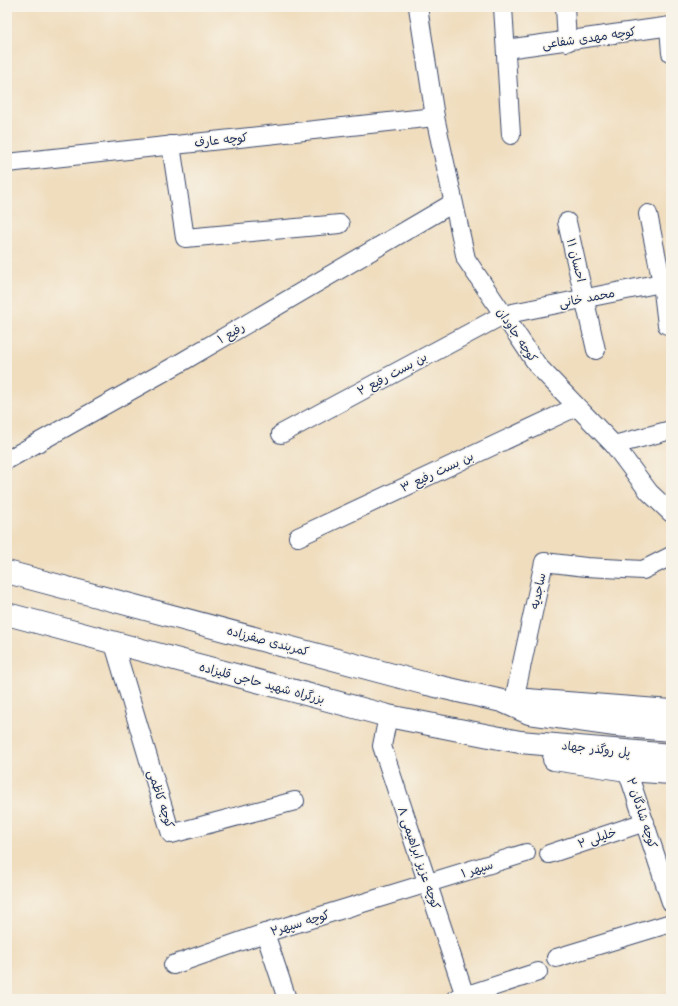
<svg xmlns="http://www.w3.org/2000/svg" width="678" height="1006" viewBox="0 0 678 1006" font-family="'Shantell Sans','Playpen Sans Arabic',sans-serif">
<rect width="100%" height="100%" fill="#f7f3e8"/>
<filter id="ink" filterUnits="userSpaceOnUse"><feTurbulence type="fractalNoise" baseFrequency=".025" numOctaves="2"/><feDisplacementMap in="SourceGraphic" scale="8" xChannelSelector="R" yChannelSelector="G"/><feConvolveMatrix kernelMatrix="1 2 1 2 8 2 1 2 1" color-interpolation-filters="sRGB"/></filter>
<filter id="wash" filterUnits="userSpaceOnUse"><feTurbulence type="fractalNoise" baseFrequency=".012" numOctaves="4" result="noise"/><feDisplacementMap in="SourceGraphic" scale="16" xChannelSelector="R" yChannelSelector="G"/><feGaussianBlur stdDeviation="0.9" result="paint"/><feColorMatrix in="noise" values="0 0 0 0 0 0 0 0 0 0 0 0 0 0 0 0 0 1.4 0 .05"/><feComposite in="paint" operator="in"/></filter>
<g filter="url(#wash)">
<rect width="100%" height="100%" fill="#f0ddbe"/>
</g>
<g filter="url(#ink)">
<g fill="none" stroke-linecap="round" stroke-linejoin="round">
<g stroke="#3b496c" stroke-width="20">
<g id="street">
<polyline points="418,7 435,117 466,259 538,366 614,445 649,492 671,513"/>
<polyline points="503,7 511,135"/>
<polyline points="565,7 567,42"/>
<polyline points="669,27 671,53"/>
<polyline points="506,49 671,26"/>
<polyline points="171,145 185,238 340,224"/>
<polyline points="7,163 435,117"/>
<polyline points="648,214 662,283 667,325"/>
<polyline points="567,222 596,350"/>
<polyline points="281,434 503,315 671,281"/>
<polyline points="614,445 671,430"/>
<polyline points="7,460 180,363 453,203"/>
<polyline points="298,537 576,407"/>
<polyline points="114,644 171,834 295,801"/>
<polyline points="514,700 544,562 586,567 643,570 671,556"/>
<polyline points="388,716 382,746 466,999"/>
<polyline points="627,770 671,902"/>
<polyline points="549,854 645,822"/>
<polyline points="265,933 287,999"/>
<polyline points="556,958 671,923"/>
<polyline points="173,965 265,933 526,853"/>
<polyline points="455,999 538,972"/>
</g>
</g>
<g stroke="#3b496c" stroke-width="24">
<g id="highway">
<polyline points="7,572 423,683 502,701 529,713 615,725 671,730"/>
<polyline points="7,614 388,716 520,742 671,755"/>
<polyline points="527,700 671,711"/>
<polyline points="554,759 627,770 671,773"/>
</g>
</g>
<use href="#street" stroke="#fff" stroke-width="18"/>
<use href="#highway" stroke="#fff" stroke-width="22"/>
</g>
</g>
<g text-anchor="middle" stroke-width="3" stroke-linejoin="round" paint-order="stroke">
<g font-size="12" fill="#1b2f5e" stroke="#f7f3e8">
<text transform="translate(589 38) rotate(-8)" y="4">کوچه مهدی شفاعی</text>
<text transform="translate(221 140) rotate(-6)" y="4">کوچه عارف</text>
<text transform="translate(576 260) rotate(76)" y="4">احسان ۱۱</text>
<text transform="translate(587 298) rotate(-11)" y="4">محمد خانی</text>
<text transform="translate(231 333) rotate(-30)" y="4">رفیع ۱</text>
<text transform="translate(517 335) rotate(56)" y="4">کوچه جاودان</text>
<text transform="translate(392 374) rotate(-28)" y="4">بن بست رفیع ۲</text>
<text transform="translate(437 472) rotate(-25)" y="4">بن بست رفیع ۳</text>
<text transform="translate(538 591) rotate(-78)" y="4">ساجدیه</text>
<text transform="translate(268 641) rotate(15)" y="4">کمربندی صفرزاده</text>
<text transform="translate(262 683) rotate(15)" y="4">بزرگراه شهید حاجی قلیزاده</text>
<text transform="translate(596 749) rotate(6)" y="4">پل روگذر جهاد</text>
<text transform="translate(161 799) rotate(72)" y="4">کوچه کاظمی</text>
<text transform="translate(642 813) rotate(72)" y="4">کوچه شادگان ۲</text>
<text transform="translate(597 838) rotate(-19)" y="4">خلیلی ۲</text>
<text transform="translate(419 858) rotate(71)" y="4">۸ کوچه عزیز ابراهیمی</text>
<text transform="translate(477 869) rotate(-18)" y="4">سپهر ۱</text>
<text transform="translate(300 923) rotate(-17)" y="4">کوچه سپهر۲</text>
</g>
</g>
<rect width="678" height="1006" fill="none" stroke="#f7f3e8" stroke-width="24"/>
</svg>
